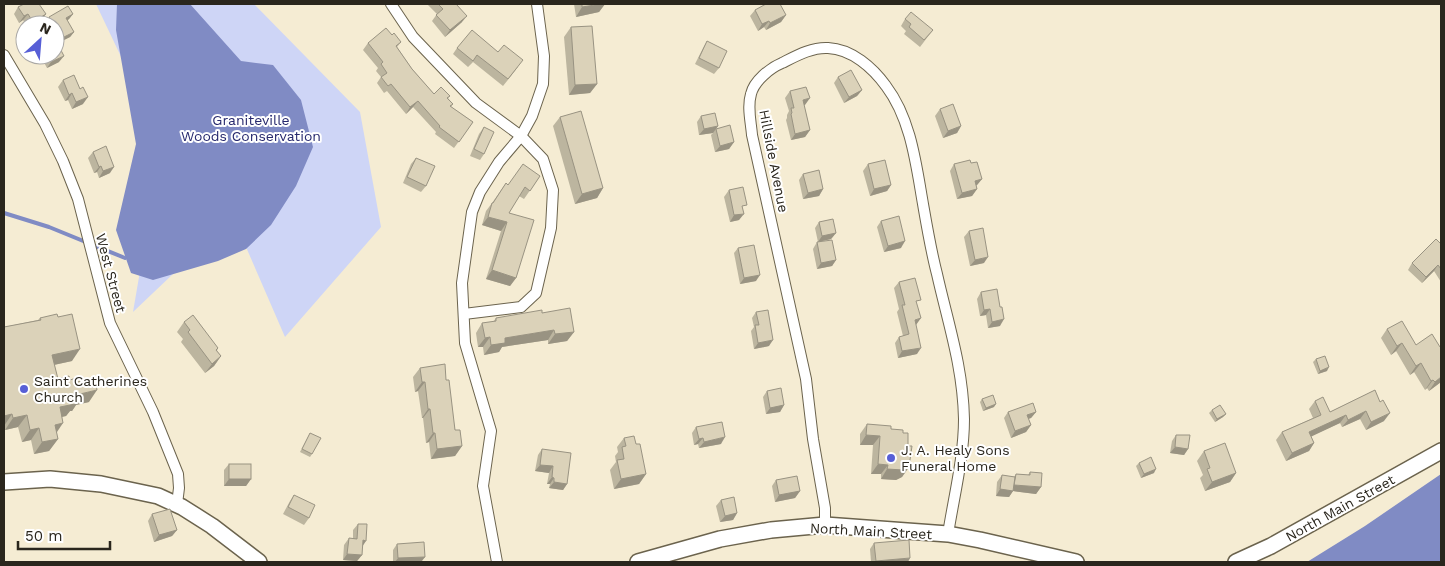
<svg xmlns="http://www.w3.org/2000/svg" width="1445" height="566" viewBox="0 0 1445 566" font-family="'Work Sans',sans-serif">
<rect width="100%" height="100%" fill="#f5ecd3"/>
<polygon fill="#ced5f6" points="96,4 254,4 360,112 381,227 285,337 233,217 133,312 162,143"/>
<g fill="#808bc4">
<polygon points="117,4 190,4 241,61 273,65 301,100 313,147 296,186 271,225 246,249 218,261 153,280 131,273 116,230 136,144 116,30"/>
<polygon points="1441,474 1441,562 1307,562 1365,526"/>
</g>
<g fill="none" stroke-linecap="round" stroke-linejoin="round">
<polyline stroke="#808bc4" stroke-width="4" points="4,213 49,227 125,258"/>
<g stroke="#6b634d" stroke-width="12">
<g id="minor">
<polyline points="391,4 413,37 476,103 521,136 543,159 553,190 551,228 536,293 521,307 464,314"/>
<polyline points="4,55 45,124 63,161 78,199 110,323 153,412 178,474 179,488 177,504"/>
<path d="M825,525V508L813,439L806,379L752,135C751,122 747,107 751,94C754,81 770,68 782,63C796,56 812,47 828,48C852,49 873,68 886,86C911,119 916,164 923,204C927,227 931,251 937,274C948,323 963,367 964,419C964,457 954,496 948,534"/>
<polyline points="497,562 483,486 491,431 465,343 462,283 472,212 480,192 499,162 521,136 532,116 543,84 544,56 537,4"/>
</g>
</g>
<g stroke="#6b634d" stroke-width="18">
<g id="secondary">
<polyline points="4,482 50,479 101,484 158,496 182,507 212,526 259,562"/>
<polyline points="638,562 720,539 771,530 825,525 948,534 980,540 1076,562"/>
<polyline points="1236,562 1271,546 1441,451"/>
</g>
</g>
<use href="#minor" stroke="#fff" stroke-width="10"/>
<use href="#secondary" stroke="#fff" stroke-width="15"/>
</g>
<g fill="#bcb59f">
<polygon points="427,4 456,4 462,22 445,37 432,21 437,14"/>
<polygon points="574,4 605,4 599,12 576,17"/>
<polygon points="18,7 46,14 41,20 34,25 26,25 23,20 19,23 14,14"/>
<polygon points="755,10 786,15 781,22 766,30 764,27 758,31 750,16"/>
<polygon points="73,14 69,19 67,21 74,32 70,37 58,43 59,62 47,68 40,55 55,55 55,25 47,25 45,23 49,17"/>
<polygon points="905,19 933,30 920,47 904,34 906,31 901,26"/>
<polygon points="571,27 597,84 590,93 569,95 564,37"/>
<polygon points="392,35 401,42 397,47 412,69 434,94 450,96 448,98 453,104 451,107 473,122 454,148 435,134 436,132 413,107 406,114 387,91 384,93 377,83 381,77 376,71 378,68 363,50 368,43"/>
<polygon points="707,41 719,68 714,74 695,64 703,48"/>
<polygon points="457,48 498,52 518,67 503,86 473,62 468,67 453,54"/>
<polygon points="838,77 862,90 857,96 844,103 834,83"/>
<polygon points="63,80 83,104 72,109 68,100 65,101 58,87"/>
<polygon points="790,91 805,105 804,105 810,130 805,137 791,140 786,120 787,118 787,115 789,111 785,98"/>
<polygon points="940,109 961,126 957,133 943,138 935,116"/>
<polygon points="701,116 718,126 716,129 734,142 729,149 715,152 711,135 713,133 699,135 697,122"/>
<polygon points="560,117 603,188 597,198 575,204 553,126"/>
<polygon points="484,127 484,154 480,160 470,156 479,134"/>
<polygon points="93,152 110,173 99,178 97,172 94,173 88,158"/>
<polygon points="416,158 426,186 421,192 403,183 411,164"/>
<polygon points="868,164 891,185 887,191 870,196 863,171"/>
<polygon points="954,164 982,179 977,185 976,186 977,189 972,196 957,199 950,171"/>
<polygon points="803,174 823,189 819,196 803,199 799,180"/>
<polygon points="540,176 524,199 519,196 509,213 516,278 510,286 486,279 501,231 482,225 486,211 492,203 506,183 508,185"/>
<polygon points="729,190 743,210 739,220 730,222 724,197"/>
<polygon points="881,221 901,248 884,252 877,227"/>
<polygon points="819,222 836,233 831,239 818,242 815,228"/>
<polygon points="969,231 984,263 970,266 964,237"/>
<polygon points="817,242 836,260 832,266 817,269 813,249"/>
<polygon points="1441,244 1441,282 1434,271 1422,283 1408,270 1412,263"/>
<polygon points="738,248 756,281 740,284 734,253"/>
<polygon points="899,282 917,305 916,325 917,354 898,358 895,343 899,337 903,336 897,312 899,309 894,288"/>
<polygon points="981,292 1000,326 988,328 986,315 980,316 977,299"/>
<polygon points="756,312 769,346 754,349 751,331 754,327 752,318"/>
<polygon points="542,313 574,332 567,341 548,344 548,340 502,347 499,352 484,355 483,347 478,347 476,333 482,323 493,322 496,318"/>
<polygon points="40,318 72,361 54,365 58,379 70,380 77,382 89,402 76,405 72,411 70,411 66,416 62,417 56,433 58,439 49,451 34,454 31,440 22,442 18,427 5,430 4,426 4,327 38,320"/>
<polygon points="184,322 218,348 217,351 221,356 214,366 205,373 181,342 183,339 177,332"/>
<polygon points="1387,329 1416,345 1441,382 1429,391 1427,388 1425,390 1414,372 1410,375 1396,351 1391,355 1381,338"/>
<polygon points="1316,359 1327,371 1318,374 1313,362"/>
<polygon points="420,368 446,380 455,430 462,446 455,456 431,459 429,442 426,443 423,418 422,418 418,391 415,392 413,377"/>
<polygon points="1375,390 1384,421 1366,430 1360,419 1342,427 1340,423 1311,436 1314,443 1309,451 1286,461 1276,440 1282,432 1313,418 1309,409 1315,401 1330,412"/>
<polygon points="767,391 784,405 780,412 766,414 763,397"/>
<polygon points="982,399 994,407 983,411 980,402"/>
<polygon points="1212,410 1226,414 1223,417 1215,422 1209,413"/>
<polygon points="1008,412 1036,412 1031,418 1028,419 1031,425 1026,432 1011,438 1004,418"/>
<polygon points="867,424 891,429 903,433 908,446 909,467 902,477 896,480 881,479 881,474 871,474 873,445 860,445 860,434"/>
<polygon points="696,427 721,444 699,448 698,444 694,445 692,433"/>
<polygon points="310,433 312,454 310,457 300,452"/>
<polygon points="1176,435 1188,449 1184,455 1170,453 1172,441"/>
<polygon points="624,438 636,444 646,474 639,484 614,489 610,470 616,462 615,456 618,452 617,447"/>
<polygon points="542,449 567,484 563,490 549,488 550,484 547,484 549,473 535,471 538,455"/>
<polygon points="1204,451 1236,473 1230,482 1205,491 1200,478 1203,475 1197,461"/>
<polygon points="1139,463 1154,473 1141,478 1136,466"/>
<polygon points="229,464 251,479 246,486 224,486 224,470"/>
<polygon points="1030,472 1041,487 1036,494 1013,491 1009,497 996,496 997,482 1002,475 1014,477 1016,474 1028,475"/>
<polygon points="776,480 800,491 795,498 775,502 772,486"/>
<polygon points="294,495 309,518 304,525 283,514 290,501"/>
<polygon points="721,500 737,513 733,520 720,522 716,506"/>
<polygon points="152,514 177,530 172,536 154,542 148,521"/>
<polygon points="358,524 362,546 362,555 357,561 343,560 344,545 349,538 353,539 353,530"/>
<polygon points="874,543 908,562 871,562 870,549"/>
<polygon points="397,544 425,557 421,562 393,562 393,550"/>
</g>
<g fill="#999382">
<polygon points="601,4 605,4 599,12 576,17 582,7"/>
<polygon points="28,14 23,20 19,23 24,16"/>
<polygon points="46,14 41,20 34,25 31,25 33,22"/>
<polygon points="73,14 69,19 62,24 66,18"/>
<polygon points="786,15 781,22 766,30 770,23"/>
<polygon points="467,16 462,22 445,37 450,30"/>
<polygon points="769,21 764,27 758,31 762,24"/>
<polygon points="74,32 70,37 58,43 62,38"/>
<polygon points="64,56 59,62 47,68 51,62"/>
<polygon points="597,84 590,93 569,95 575,85"/>
<polygon points="862,90 857,96 844,103 849,97"/>
<polygon points="72,93 68,100 65,101 69,95"/>
<polygon points="88,97 83,104 72,109 76,102"/>
<polygon points="810,98 805,105 798,106 803,100"/>
<polygon points="418,101 413,107 406,114 410,107"/>
<polygon points="718,126 713,133 699,135 704,129"/>
<polygon points="961,126 957,133 943,138 948,131"/>
<polygon points="810,130 805,137 791,140 795,134"/>
<polygon points="734,142 729,149 715,152 720,146"/>
<polygon points="101,166 97,172 94,173 99,167"/>
<polygon points="114,167 110,173 99,178 103,171"/>
<polygon points="982,179 977,185 970,187 975,181"/>
<polygon points="891,185 887,191 870,196 874,189"/>
<polygon points="603,188 597,198 575,204 582,194"/>
<polygon points="823,189 819,196 803,199 808,193"/>
<polygon points="977,189 972,196 957,199 962,193"/>
<polygon points="744,214 739,220 730,222 734,215"/>
<polygon points="488,217 507,222 501,231 482,225"/>
<polygon points="836,233 831,239 818,242 822,236"/>
<polygon points="905,241 901,248 884,252 888,246"/>
<polygon points="988,257 984,263 970,266 975,260"/>
<polygon points="836,260 832,266 817,269 821,263"/>
<polygon points="1438,265 1434,271 1422,283 1426,277"/>
<polygon points="492,270 516,278 510,286 486,279"/>
<polygon points="760,275 756,281 740,284 744,278"/>
<polygon points="990,309 986,315 980,316 984,310"/>
<polygon points="921,318 916,325 915,320"/>
<polygon points="1004,319 1000,326 988,328 992,322"/>
<polygon points="554,330 548,340 502,347 499,352 484,355 491,345 505,338"/>
<polygon points="574,332 567,341 548,344 555,334"/>
<polygon points="490,337 483,347 478,347 485,338"/>
<polygon points="773,340 769,346 754,349 758,343"/>
<polygon points="1402,343 1396,351 1391,355 1397,346"/>
<polygon points="921,348 917,354 898,358 902,351"/>
<polygon points="80,349 72,361 44,367 52,355"/>
<polygon points="221,356 214,366 205,373 212,364"/>
<polygon points="1421,363 1414,372 1410,375 1416,366"/>
<polygon points="1329,367 1327,371 1318,374 1320,371"/>
<polygon points="1441,377 1441,382 1429,391 1435,382"/>
<polygon points="1433,380 1427,388 1425,390 1431,381"/>
<polygon points="422,382 425,382 418,391 415,392"/>
<polygon points="97,390 89,402 76,405 72,411 70,411 66,416 51,419 60,407 74,400 80,394"/>
<polygon points="996,404 994,407 983,411 986,408"/>
<polygon points="784,405 780,412 766,414 770,408"/>
<polygon points="428,409 430,409 423,418 422,418"/>
<polygon points="1366,411 1360,419 1342,427 1348,420"/>
<polygon points="1036,412 1031,418 1022,421 1027,415"/>
<polygon points="1390,413 1384,421 1366,430 1371,422"/>
<polygon points="12,414 4,426 4,416"/>
<polygon points="1226,414 1223,417 1215,422 1217,419"/>
<polygon points="27,415 18,427 5,430 13,418"/>
<polygon points="1346,415 1340,423 1304,440 1309,432"/>
<polygon points="63,423 55,435 55,425"/>
<polygon points="1031,425 1026,432 1011,438 1015,431"/>
<polygon points="39,428 31,440 22,442 30,430"/>
<polygon points="433,433 435,433 429,442 426,443"/>
<polygon points="866,435 880,436 873,445 860,445"/>
<polygon points="725,437 721,444 699,448 704,442"/>
<polygon points="703,438 698,444 694,445 699,439"/>
<polygon points="58,439 49,451 34,454 42,442"/>
<polygon points="1314,443 1309,451 1286,461 1292,453"/>
<polygon points="462,446 455,456 431,459 437,449"/>
<polygon points="1175,447 1188,449 1184,455 1170,453"/>
<polygon points="878,464 888,465 881,474 871,474"/>
<polygon points="540,465 553,466 549,473 535,471"/>
<polygon points="909,467 902,477 896,480 881,479 887,469"/>
<polygon points="1156,469 1154,473 1141,478 1144,474"/>
<polygon points="1236,473 1230,482 1205,491 1212,482"/>
<polygon points="646,474 639,484 614,489 621,479"/>
<polygon points="552,477 554,478 550,484 547,484"/>
<polygon points="229,479 251,479 246,486 224,486"/>
<polygon points="554,482 567,484 563,490 549,488"/>
<polygon points="1014,485 1041,487 1036,494 1013,491 1009,497 996,496 1000,489"/>
<polygon points="800,491 795,498 775,502 779,495"/>
<polygon points="737,513 733,520 720,522 725,516"/>
<polygon points="177,530 172,536 154,542 159,535"/>
<polygon points="363,540 366,541 362,547"/>
<polygon points="347,554 362,555 357,561 343,560"/>
<polygon points="425,557 421,562 395,562 398,558"/>
<polygon points="910,558 908,562 875,562 876,561"/>
</g>
<g fill="#dbd2b9" stroke="#999382">
<polygon points="24,4 39,4 46,14 33,22 28,14 24,16 18,7"/>
<polygon points="438,4 456,4 467,16 450,30 436,15 443,9"/>
<polygon points="582,4 601,4 582,7"/>
<polygon points="766,4 780,4 786,15 770,23 769,21 762,24 755,10"/>
<polygon points="68,6 73,14 66,18 74,32 62,38 55,27 55,25 54,25 49,17"/>
<polygon points="911,12 933,30 924,40 909,27 911,24 905,19"/>
<polygon points="592,26 597,84 575,85 571,27"/>
<polygon points="386,28 392,35 394,33 401,42 396,46 412,69 434,94 441,87 450,96 447,98 453,104 450,106 473,122 459,142 439,127 440,126 418,101 410,107 391,84 388,86 381,77 387,73 381,64 383,62 368,43"/>
<polygon points="472,30 498,52 504,45 523,60 508,79 477,55 473,61 457,48"/>
<polygon points="55,39 64,56 51,62 48,55 55,55"/>
<polygon points="707,41 727,51 719,68 699,58"/>
<polygon points="851,70 862,90 849,97 838,77"/>
<polygon points="74,75 80,89 83,87 88,97 76,102 72,93 69,95 63,80"/>
<polygon points="806,87 810,98 803,100 810,130 795,134 791,114 792,113 791,108 794,108 790,91"/>
<polygon points="953,104 961,126 948,131 940,109"/>
<polygon points="581,111 603,188 582,194 560,117"/>
<polygon points="715,113 718,126 704,129 701,116"/>
<polygon points="730,125 734,142 720,146 716,129"/>
<polygon points="484,127 494,132 484,154 474,149"/>
<polygon points="106,146 114,167 103,171 101,166 99,167 93,152"/>
<polygon points="416,158 435,166 426,186 407,177"/>
<polygon points="885,160 891,185 874,189 868,164"/>
<polygon points="970,160 971,163 977,162 982,179 975,181 977,189 962,193 954,164"/>
<polygon points="523,164 540,176 530,191 525,187 509,213 534,220 516,278 492,270 507,222 488,217 492,203 493,203 506,183 508,185"/>
<polygon points="819,170 823,189 808,193 803,174"/>
<polygon points="743,187 747,205 742,206 744,214 734,215 729,190"/>
<polygon points="899,216 905,241 888,246 881,221"/>
<polygon points="833,219 836,233 822,236 819,222"/>
<polygon points="983,228 988,257 975,260 969,231"/>
<polygon points="1436,239 1441,244 1441,269 1438,265 1426,277 1412,263"/>
<polygon points="832,240 836,260 821,263 817,242"/>
<polygon points="754,245 760,275 744,278 738,248"/>
<polygon points="915,278 921,300 916,301 921,318 915,320 921,348 902,351 899,337 909,334 902,305 905,305 899,282"/>
<polygon points="997,289 1000,307 1002,307 1004,319 992,322 990,309 984,310 981,292"/>
<polygon points="570,308 574,332 555,334 554,330 505,338 505,343 491,345 490,337 485,338 482,323 496,321 496,318 542,310 542,313"/>
<polygon points="768,310 773,340 758,343 755,325 759,325 756,312"/>
<polygon points="57,314 58,317 72,314 80,349 52,355 58,379 69,376 70,380 76,378 77,382 95,378 97,390 80,394 81,399 74,400 75,404 60,407 63,423 55,425 58,439 42,442 39,428 30,430 27,415 13,418 12,414 4,416 4,327 41,320 40,318"/>
<polygon points="193,315 218,348 216,350 221,356 212,364 188,332 190,330 184,322"/>
<polygon points="1402,321 1416,345 1432,334 1440,347 1441,346 1441,377 1435,382 1433,380 1431,381 1421,363 1416,366 1402,343 1397,346 1387,329"/>
<polygon points="1325,356 1329,367 1320,371 1316,359"/>
<polygon points="445,364 446,380 449,380 455,430 460,430 462,446 437,449 435,433 433,433 430,409 428,409 425,382 422,382 420,368"/>
<polygon points="781,388 784,405 770,408 767,391"/>
<polygon points="1375,390 1380,402 1383,400 1390,413 1371,422 1366,411 1348,420 1346,415 1309,432 1314,443 1292,453 1282,432 1321,415 1315,401 1323,397 1330,412"/>
<polygon points="993,395 996,404 986,408 982,399"/>
<polygon points="1033,403 1036,412 1027,415 1031,425 1015,431 1008,412"/>
<polygon points="1220,405 1226,414 1217,419 1212,410"/>
<polygon points="722,422 725,437 704,442 703,438 699,439 696,427"/>
<polygon points="867,424 891,426 891,429 903,430 903,433 908,433 908,446 912,446 909,467 903,470 887,469 888,465 878,464 880,436 866,435"/>
<polygon points="310,433 321,438 312,454 302,449"/>
<polygon points="1176,435 1190,435 1188,449 1175,447"/>
<polygon points="634,436 636,444 640,444 646,474 621,479 617,460 624,459 622,447 626,446 624,438"/>
<polygon points="1225,443 1236,473 1212,482 1207,469 1210,468 1204,451"/>
<polygon points="542,449 571,453 567,484 554,482 554,478 552,477 553,466 540,465"/>
<polygon points="1151,457 1156,469 1144,474 1139,463"/>
<rect x="229" y="464" width="22" height="15"/>
<polygon points="1030,472 1042,473 1041,487 1014,485 1016,474 1030,475"/>
<polygon points="1002,475 1015,477 1013,491 1000,489"/>
<polygon points="797,476 800,491 779,495 776,480"/>
<polygon points="294,495 315,505 309,518 288,507"/>
<polygon points="734,497 737,513 725,516 721,500"/>
<polygon points="170,509 177,530 159,535 152,514"/>
<polygon points="358,524 367,524 366,541 363,540 362,555 347,554 349,538 357,539"/>
<polygon points="909,540 910,558 876,561 874,543"/>
<polygon points="424,542 425,557 398,558 397,544"/>
</g>
<g fill="#575fd6" stroke="#fff" stroke-width="2">
<circle cx="24" cy="389" r="5"/>
<circle cx="891" cy="458" r="5"/>
</g>
<g text-anchor="middle" stroke-width="4" stroke-linejoin="round" paint-order="stroke">
<g font-size="14" fill="#26286d" stroke="#fff">
<text x="251" y="125">Graniteville<tspan x="251" dy="16">Woods Conservation</tspan></text>
</g>
<g font-size="14" fill="#2a261d" stroke="#fff">
<text transform="translate(774 161) rotate(79)" y="5">Hillside Avenue</text>
<text transform="translate(111 273) rotate(75)" y="5">West Street</text>
<text transform="translate(1340 508) rotate(-29)" y="5">North Main Street</text>
<text transform="translate(871 531) rotate(3)" y="5">North Main Street</text>
</g>
<g font-size="14" fill="#2a261d" stroke="#fff" text-anchor="start">
<text x="34" y="386">Saint Catherines<tspan x="34" dy="16">Church</tspan></text>
<text x="901" y="455">J. A. Healy Sons<tspan x="901" dy="16">Funeral Home</tspan></text>
</g>
</g>
<rect width="1445" height="566" fill="none" stroke="#2a261d" stroke-width="10"/>
<g transform="translate(40 40) rotate(26)"><circle r="24" fill="#ffffff" stroke="#aaa8a5"/>
<path d="M0-4L9 19L0 12L-9 19Z" fill="#575fd6"/>
<text y="-8" font-size="14" font-weight="bold" text-anchor="middle" fill="#2a261d">N</text>
</g>
<path d="M18 541v8h92v-8" fill="none" stroke="#2a261d" stroke-width="2.5"/>
<text x="25" y="541" font-size="15" fill="#2a261d" stroke="#ffffff" stroke-width="4" paint-order="stroke">50 m</text>
</svg>
